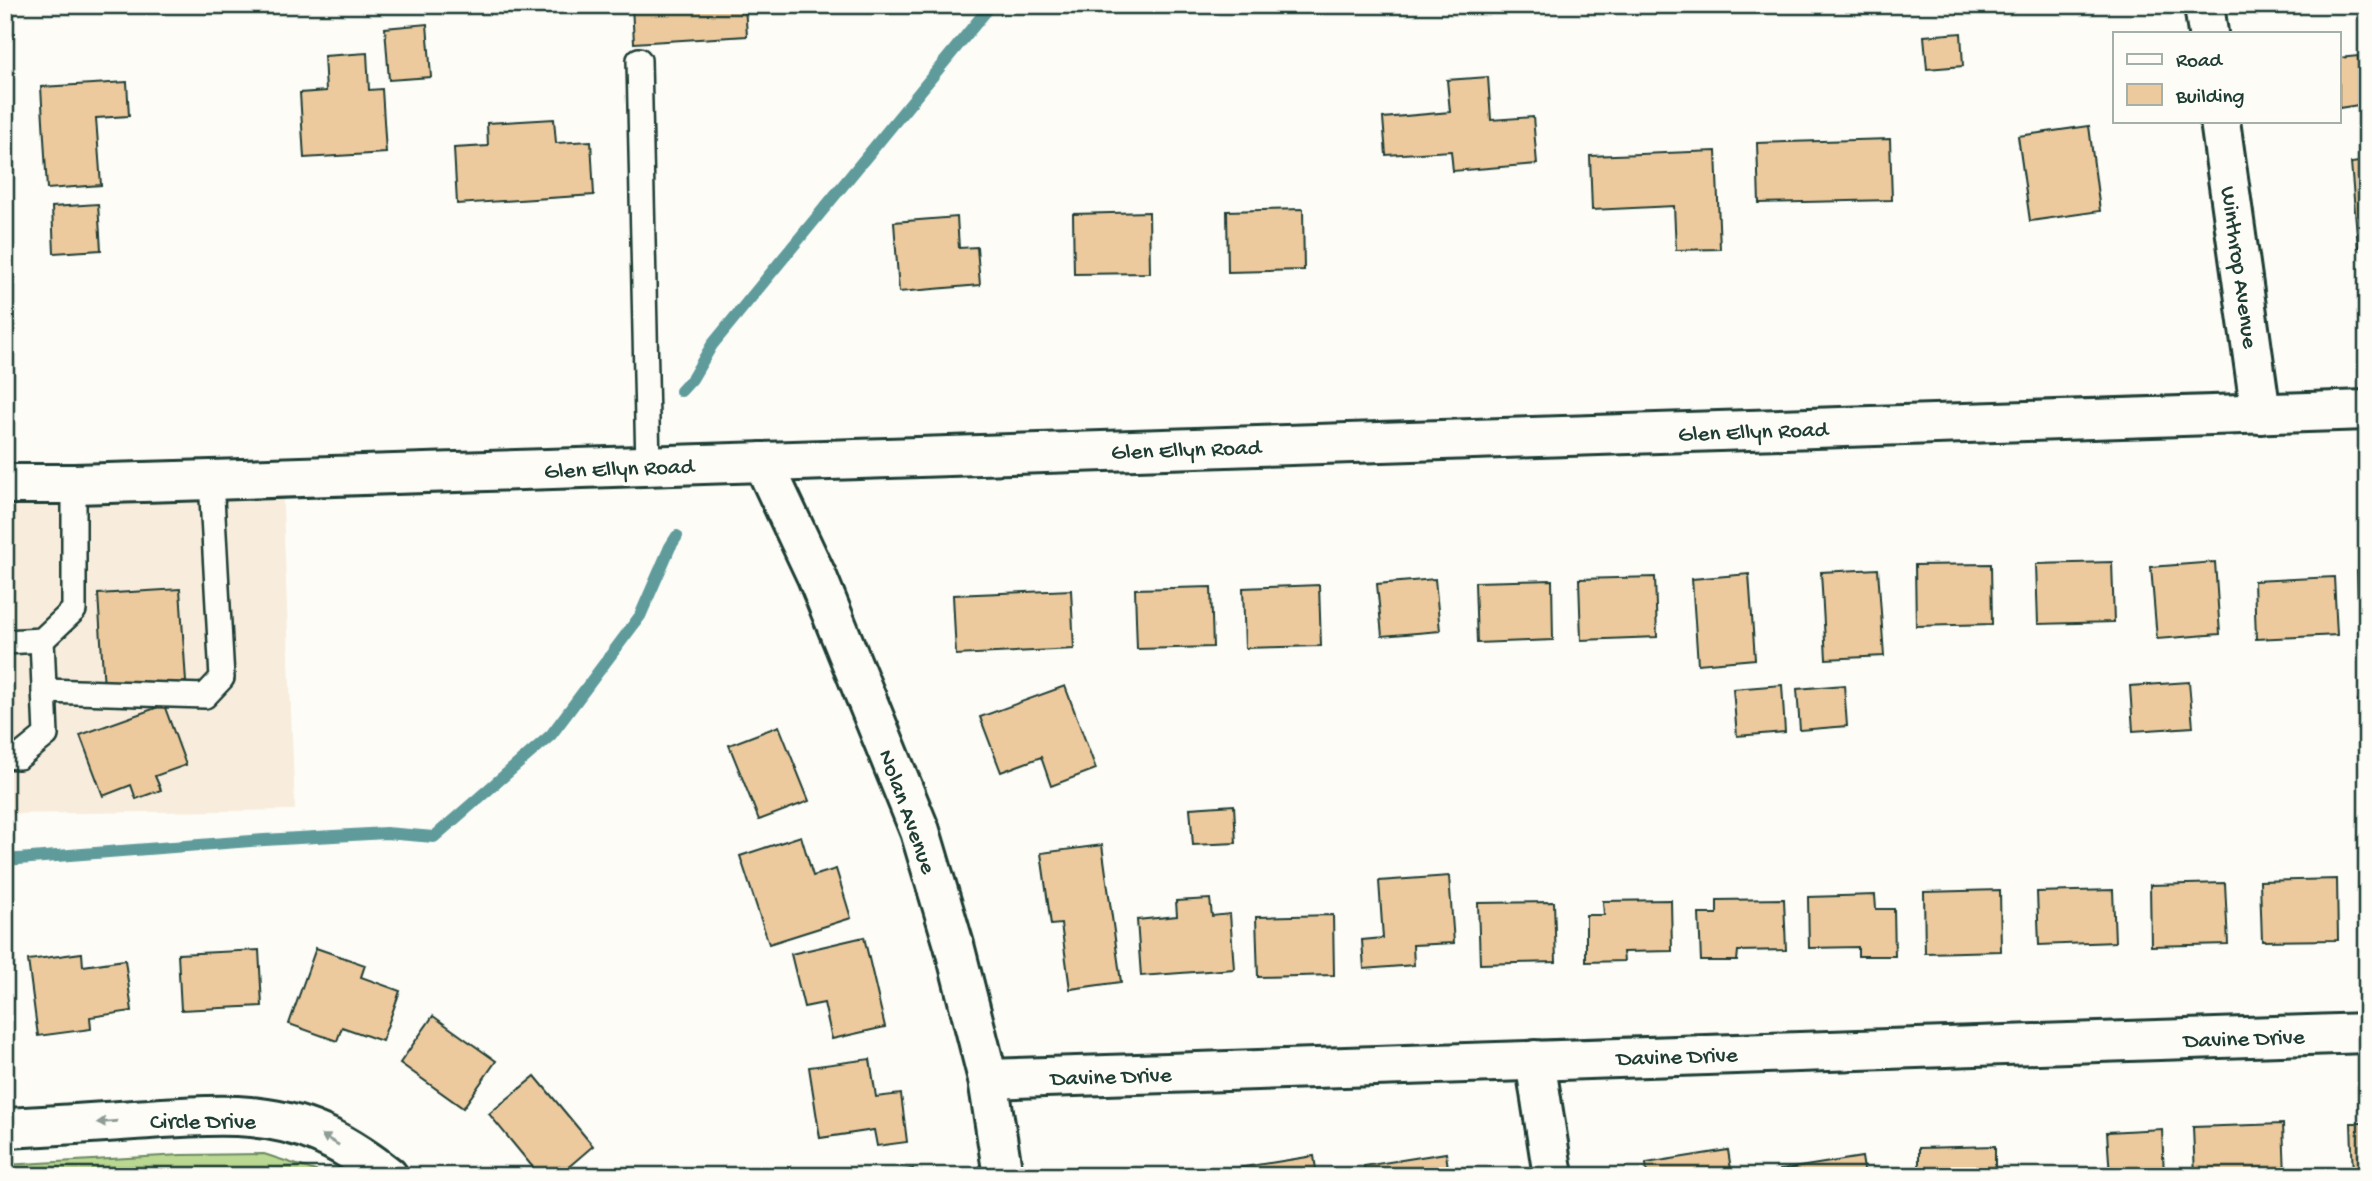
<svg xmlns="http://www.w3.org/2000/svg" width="2372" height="1181" viewBox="0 0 2372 1181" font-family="'Gochi Hand',sans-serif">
<rect width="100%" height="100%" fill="#fdfcf7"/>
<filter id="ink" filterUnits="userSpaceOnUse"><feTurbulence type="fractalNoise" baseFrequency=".0143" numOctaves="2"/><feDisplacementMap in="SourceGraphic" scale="14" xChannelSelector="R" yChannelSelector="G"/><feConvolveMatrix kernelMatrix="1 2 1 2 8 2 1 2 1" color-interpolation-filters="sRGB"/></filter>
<g filter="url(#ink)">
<polygon fill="#f8eddc" points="282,482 295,810 5,814 5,490"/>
<polygon fill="#bad891" stroke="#6c8a62" stroke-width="2" points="264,1154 331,1176 5,1176 5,1165 181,1155"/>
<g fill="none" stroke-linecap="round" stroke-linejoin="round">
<g stroke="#5e9b9b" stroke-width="12">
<polyline points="681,391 692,379 712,345 991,5"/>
<polyline points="5,860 264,840 386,833 434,837 551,735 640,616 670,547 677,536"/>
</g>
</g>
<g fill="#edca9e" stroke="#1f3d34" stroke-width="2">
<polygon points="632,5 745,5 747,36 634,43"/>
<polygon points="427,24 431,77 389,80 385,28"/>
<polygon points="1961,33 1963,66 1927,69 1924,36"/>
<polygon points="367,53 369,90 382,89 386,153 304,158 300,93 326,91 324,56"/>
<polygon points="2358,56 2365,104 2339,108 2339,58"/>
<polygon points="1488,77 1491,120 1533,117 1537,164 1453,171 1451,151 1386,155 1383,118 1450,112 1447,80"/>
<polygon points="127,82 129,116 96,118 101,185 47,189 41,87"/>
<polygon points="554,119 556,143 591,141 594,195 457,204 454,148 488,146 487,123"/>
<polygon points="2089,126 2100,211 2030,221 2018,136"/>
<polygon points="1890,139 1892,200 1759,203 1757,143"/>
<polygon points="1716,151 1720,249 1676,250 1674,206 1592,210 1590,156"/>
<polygon points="2367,161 2367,247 2358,247 2351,163"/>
<polygon points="98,204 101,250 54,253 52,207"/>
<polygon points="1303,209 1304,270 1228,272 1227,211"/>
<polygon points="1149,212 1150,273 1074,274 1073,214"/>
<polygon points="957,217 959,248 977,247 980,285 899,292 894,222"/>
<polygon points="2112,562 2114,622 2038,624 2036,564"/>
<polygon points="2215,562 2220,634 2157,639 2151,567"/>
<polygon points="1991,564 1992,624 1916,626 1915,565"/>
<polygon points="1878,569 1884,656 1826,659 1821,572"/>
<polygon points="2357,571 2367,571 2367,631 2359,632"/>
<polygon points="1749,574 1755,659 1698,664 1692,579"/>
<polygon points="1655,577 1657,637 1581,640 1579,579"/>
<polygon points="2334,577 2337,635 2256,639 2254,581"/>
<polygon points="1435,579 1440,631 1382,636 1377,584"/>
<polygon points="1552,580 1553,640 1477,643 1475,582"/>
<polygon points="1319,585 1321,646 1245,648 1243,588"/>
<polygon points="1211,587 1213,647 1137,649 1135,589"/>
<polygon points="180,589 186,682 104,688 98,594"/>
<polygon points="1071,590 1074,649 956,655 953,595"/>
<polygon points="2189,682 2193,727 2133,731 2130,686"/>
<polygon points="1782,685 1785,732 1737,736 1733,689"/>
<polygon points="1844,685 1847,726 1800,730 1797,689"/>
<polygon points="1065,686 1096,769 1051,786 1041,757 1001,772 980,717"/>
<polygon points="2358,700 2367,700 2367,743 2361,743"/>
<polygon points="164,705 186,765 155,776 161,790 136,799 131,785 103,796 80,735"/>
<polygon points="779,726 809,801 759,820 729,745"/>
<polygon points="1234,805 1236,843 1193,845 1190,808"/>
<polygon points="801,836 813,876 836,869 851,918 769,944 740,856"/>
<polygon points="1102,845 1121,982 1070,989 1061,924 1051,925 1041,853"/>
<polygon points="1449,876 1454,943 1413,945 1414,965 1364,969 1362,940 1383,938 1379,881"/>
<polygon points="2337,879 2338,940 2262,941 2260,881"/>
<polygon points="2225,883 2228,944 2151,946 2150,885"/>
<polygon points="2000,890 2001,951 1925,953 1924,892"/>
<polygon points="2113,890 2115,942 2039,945 2037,892"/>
<polygon points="1875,895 1876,909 1894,909 1895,956 1858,956 1858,947 1809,948 1808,897"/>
<polygon points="1210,899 1212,916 1230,914 1234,969 1141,976 1137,920 1177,916 1176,901"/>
<polygon points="1784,899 1786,950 1738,951 1737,961 1701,961 1699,914 1717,914 1717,900"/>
<polygon points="1671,900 1672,951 1623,952 1624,961 1586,962 1586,915 1604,915 1603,901"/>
<polygon points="1554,902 1556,962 1480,964 1478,903"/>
<polygon points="1333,915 1334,975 1258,977 1256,917"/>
<polygon points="864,937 885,1027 832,1039 824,1003 804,1007 791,954"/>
<polygon points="316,948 365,965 361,977 400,991 382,1041 342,1027 337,1041 289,1024"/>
<polygon points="259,950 262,1006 181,1010 178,954"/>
<polygon points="82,953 83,966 125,960 132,1011 90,1017 91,1029 38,1036 28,960"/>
<polygon points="433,1016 496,1061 463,1108 400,1063"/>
<polygon points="870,1059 876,1097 901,1094 907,1142 877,1146 874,1130 820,1138 809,1067"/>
<polygon points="535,1076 593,1146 558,1176 540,1176 489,1114"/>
<polygon points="2351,1123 2367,1123 2367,1176 2353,1176"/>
<polygon points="2283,1124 2285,1176 2195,1176 2193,1127"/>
<polygon points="2162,1129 2164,1176 2110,1176 2107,1132"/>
<polygon points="1995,1146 1995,1176 1919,1176 1919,1148"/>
<polygon points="1728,1150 1732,1176 1647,1176 1646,1163"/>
<polygon points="1446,1153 1449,1176 1365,1176 1364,1166"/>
<polygon points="1314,1156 1317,1176 1232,1176 1231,1169"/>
<polygon points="1862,1157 1865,1176 1780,1176 1780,1170"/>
<polygon points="913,1169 914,1176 870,1176"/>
</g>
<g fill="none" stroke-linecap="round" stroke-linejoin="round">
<g stroke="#1f3d34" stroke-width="28">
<g id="lane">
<polyline points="639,60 648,466"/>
<polyline points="5,642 42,640 74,610 74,484"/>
<polyline points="44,691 205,696 222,678 211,480"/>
<polyline points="5,756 19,757 46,735 42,640"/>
</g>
</g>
<g stroke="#1f3d34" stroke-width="44">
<g id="street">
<polyline points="2204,5 2208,33"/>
<polyline points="2220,121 2261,414"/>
<polyline points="763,462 817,577 920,831 954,945 988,1079 1003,1176"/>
<polyline points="1535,1060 1553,1176"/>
<polyline points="988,1079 2367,1033"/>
<path d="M5,1128C48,1126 91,1123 134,1120C195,1116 261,1108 320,1134C344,1144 367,1160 388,1176"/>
</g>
</g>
<g stroke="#1f3d34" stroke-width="44">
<polyline id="secondary" points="5,484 74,484 211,480 2367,410"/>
</g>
<use href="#lane" stroke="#fdfcf7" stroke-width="23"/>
<use href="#street" stroke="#fdfcf7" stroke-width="38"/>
<use href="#secondary" stroke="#fdfcf7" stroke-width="38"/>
</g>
<defs><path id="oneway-solid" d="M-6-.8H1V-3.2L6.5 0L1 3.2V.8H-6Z" transform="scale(1.75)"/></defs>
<g fill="#8e9c96">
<use href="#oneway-solid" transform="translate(107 1122) rotate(176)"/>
<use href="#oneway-solid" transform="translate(330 1140) rotate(-150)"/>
</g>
</g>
<g text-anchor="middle" stroke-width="7" stroke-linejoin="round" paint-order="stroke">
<g font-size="23" fill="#1f3d34" stroke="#fdfcf7">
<text transform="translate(2241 267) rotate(82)" y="8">Winthrop Avenue</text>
<text transform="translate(1753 430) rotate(-2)" y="8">Glen Ellyn Road</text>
<text transform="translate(1186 448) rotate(-2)" y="8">Glen Ellyn Road</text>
<text transform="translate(619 467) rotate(-2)" y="8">Glen Ellyn Road</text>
<text transform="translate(909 811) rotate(70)" y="8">Nolan Avenue</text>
<text transform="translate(2244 1037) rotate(-2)" y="8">Davine Drive</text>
<text transform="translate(1677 1055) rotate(-2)" y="8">Davine Drive</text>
<text transform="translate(1111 1075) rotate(-2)" y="8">Davine Drive</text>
<text x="203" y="1128">Circle Drive</text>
</g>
</g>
<rect width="2372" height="1181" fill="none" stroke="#fdfcf7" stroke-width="28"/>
<rect x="14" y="14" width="2344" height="1153" fill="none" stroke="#1f3d34" stroke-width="2.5" filter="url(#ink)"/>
<rect x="2113" y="32" width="228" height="91" fill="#fdfcf7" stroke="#a4b0a9" stroke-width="2"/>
<rect x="2127" y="54" width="35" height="10" fill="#fdfcf7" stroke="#a4b0a9" stroke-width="2"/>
<text x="2176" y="66" font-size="21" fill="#1f3d34">Road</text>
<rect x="2127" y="84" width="35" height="21" fill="#edca9e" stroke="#a4b0a9" stroke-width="2"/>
<text x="2176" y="102" font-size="21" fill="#1f3d34">Building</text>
</svg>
